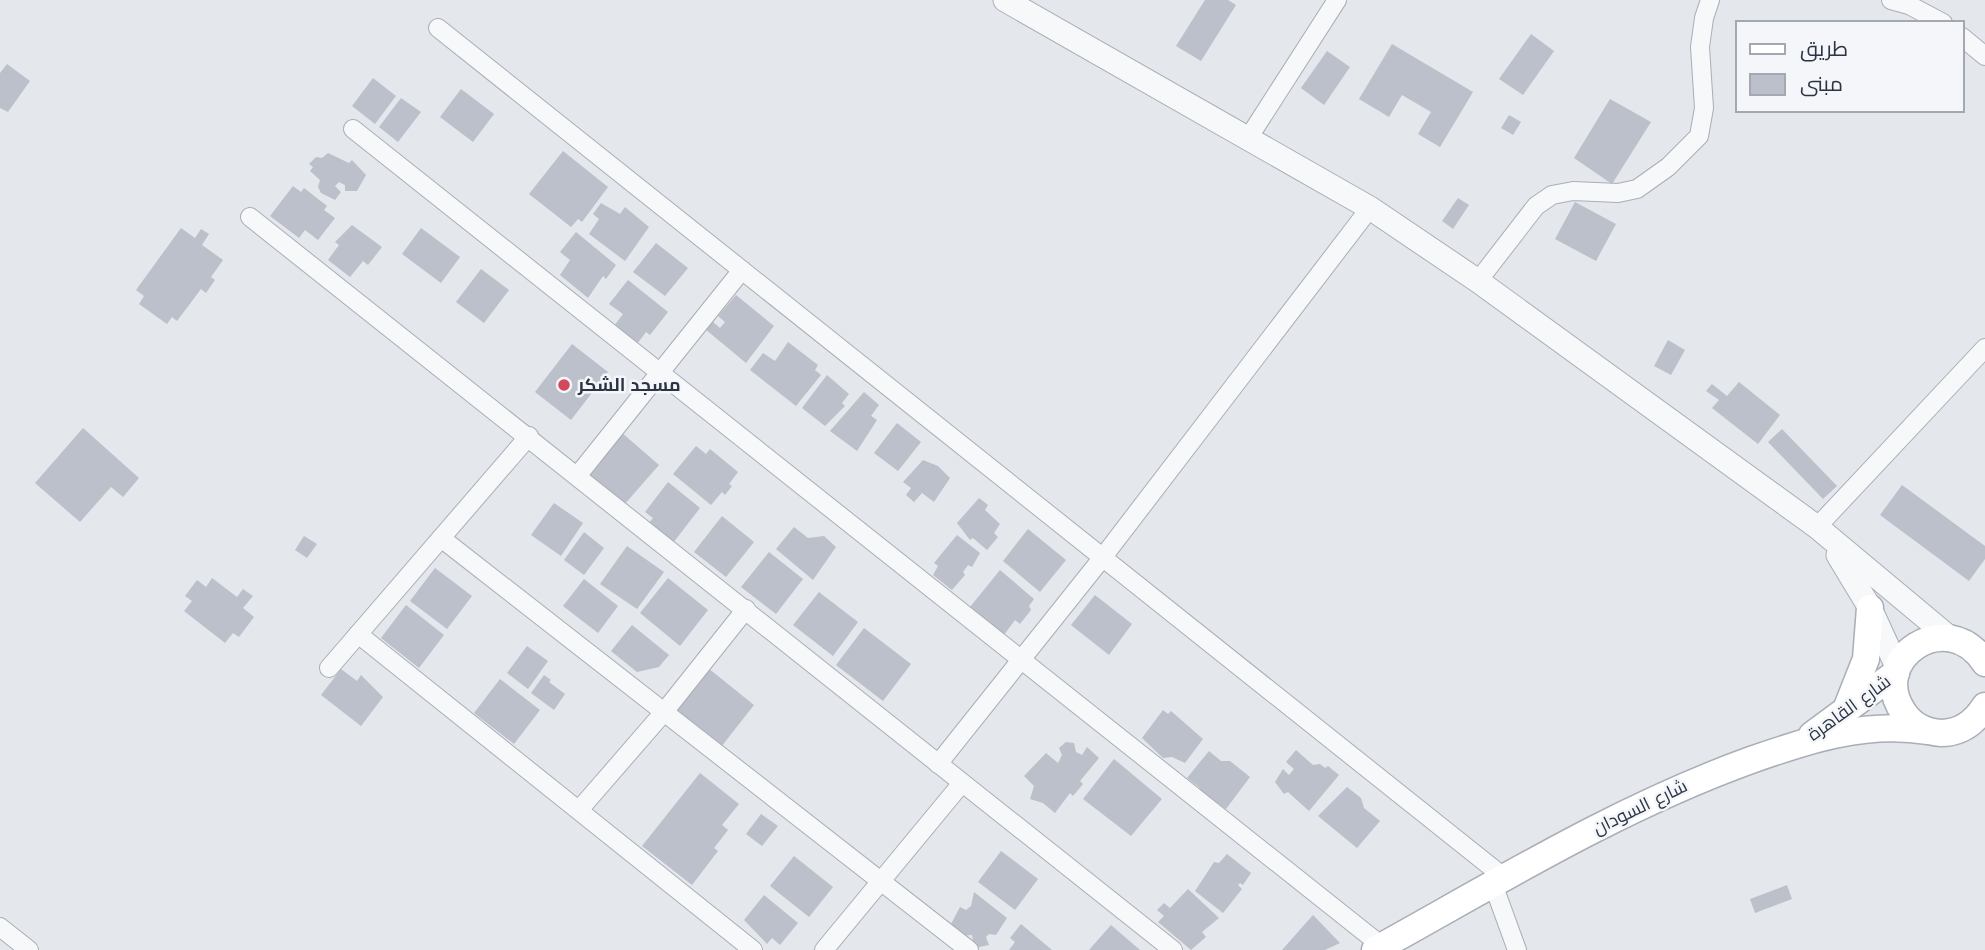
<svg xmlns="http://www.w3.org/2000/svg" width="1985" height="950" viewBox="0 0 1985 950" font-family="'Work Sans',Cairo,sans-serif">
<rect width="100%" height="100%" fill="#e4e7ec"/>
<g fill="#bbc0ca">
<polygon points="1205,0 1228,0 1236,5 1201,61 1176,46"/>
<polygon points="1531,34 1554,51 1523,95 1499,79"/>
<polygon points="1392,44 1473,92 1440,147 1418,134 1431,112 1402,95 1389,117 1359,99"/>
<polygon points="1327,51 1350,67 1324,105 1301,88"/>
<polygon points="7,64 30,81 8,112 0,108 0,73"/>
<polygon points="373,78 396,96 375,124 352,106"/>
<polygon points="461,89 494,114 473,142 440,117"/>
<polygon points="401,98 421,112 398,142 379,127"/>
<polygon points="1610,99 1651,122 1612,184 1574,158"/>
<polygon points="1509,115 1521,122 1513,135 1501,128"/>
<polygon points="563,151 608,187 582,222 578,219 571,227 529,194"/>
<polygon points="328,153 349,163 352,160 366,175 357,191 345,191 345,185 339,182 335,186 341,192 335,200 321,193 318,187 320,180 310,171 313,167 309,164 316,157 322,158"/>
<polygon points="293,186 301,192 304,188 327,206 324,210 335,218 318,240 305,230 299,238 270,216"/>
<polygon points="1458,198 1469,205 1453,229 1442,221"/>
<polygon points="1575,202 1616,224 1596,261 1555,239"/>
<polygon points="601,203 620,214 625,207 649,227 625,261 589,234 599,219 593,214"/>
<polygon points="352,225 382,247 368,265 363,261 350,277 328,260 339,245 335,242"/>
<polygon points="181,228 195,238 201,229 209,234 202,245 223,260 211,277 215,280 206,293 201,289 177,321 172,317 167,324 139,304 144,296 136,290"/>
<polygon points="421,228 460,257 441,283 402,254"/>
<polygon points="576,232 616,265 606,279 603,276 588,298 560,275 570,260 560,252"/>
<polygon points="656,243 688,268 665,296 633,272"/>
<polygon points="481,269 509,290 484,323 456,302"/>
<polygon points="628,280 668,312 650,335 646,332 637,344 614,326 623,314 609,304"/>
<polygon points="736,295 774,326 746,363 705,329 712,321 720,328 725,322 718,316"/>
<polygon points="1668,340 1685,350 1671,375 1654,366"/>
<polygon points="788,342 818,365 815,370 821,375 796,406 750,370 763,353 775,361"/>
<polygon points="572,344 608,372 571,420 535,392"/>
<polygon points="827,375 849,394 842,403 845,406 825,426 802,408"/>
<polygon points="1739,382 1780,415 1758,444 1712,408 1719,400 1706,391 1712,384 1727,396"/>
<polygon points="864,392 879,405 871,416 877,420 857,451 830,431"/>
<polygon points="897,423 921,442 898,471 874,453"/>
<polygon points="83,428 139,478 123,497 111,487 80,522 35,483"/>
<polygon points="1782,429 1837,486 1823,499 1768,442"/>
<polygon points="621,432 659,465 624,505 586,472"/>
<polygon points="696,446 706,454 710,449 738,472 729,484 732,486 725,495 722,492 711,505 673,474"/>
<polygon points="923,460 938,466 950,478 934,502 922,493 914,502 906,495 911,488 903,482"/>
<polygon points="668,482 700,508 673,543 648,524 653,518 645,512"/>
<polygon points="1902,485 1985,546 1985,559 1969,581 1880,515"/>
<polygon points="979,498 988,505 985,510 1000,524 994,533 998,537 987,550 973,538 970,540 957,523"/>
<polygon points="554,503 583,523 561,556 531,535"/>
<polygon points="722,516 754,542 726,577 694,552"/>
<polygon points="794,527 808,538 824,536 836,547 813,580 776,549"/>
<polygon points="1028,529 1066,560 1040,592 1003,561"/>
<polygon points="584,532 604,548 584,575 564,560"/>
<polygon points="957,535 980,553 972,567 968,565 963,572 965,575 952,590 933,575 938,566 934,563"/>
<polygon points="304,536 317,544 307,558 295,550"/>
<polygon points="627,546 664,572 637,609 600,584"/>
<polygon points="769,552 803,579 776,614 741,587"/>
<polygon points="435,568 472,596 447,629 410,601"/>
<polygon points="1000,570 1034,599 1029,606 1031,610 1020,624 1015,620 1004,635 970,607"/>
<polygon points="212,578 237,597 243,589 253,596 243,608 254,617 239,637 233,633 225,643 184,611 192,601 185,596 197,580 206,587"/>
<polygon points="668,578 708,610 680,646 640,613"/>
<polygon points="584,579 618,606 598,633 563,606"/>
<polygon points="819,592 858,622 833,656 793,625"/>
<polygon points="1095,595 1132,624 1109,655 1071,625"/>
<polygon points="406,605 444,635 419,668 381,638"/>
<polygon points="632,625 669,655 659,667 637,672 611,651"/>
<polygon points="864,628 911,664 883,701 836,665"/>
<polygon points="527,646 548,661 528,689 507,673"/>
<polygon points="708,668 754,705 721,747 675,710"/>
<polygon points="341,669 357,681 361,675 383,697 361,726 321,695"/>
<polygon points="544,675 551,680 549,682 565,694 554,710 531,693"/>
<polygon points="500,679 540,710 514,744 474,713"/>
<polygon points="1163,710 1168,714 1171,711 1203,739 1185,763 1172,757 1163,758 1142,738"/>
<polygon points="1066,742 1074,743 1076,752 1082,755 1087,747 1099,758 1080,781 1083,784 1073,796 1070,793 1055,813 1043,803 1030,799 1034,786 1024,776 1046,753 1058,763 1062,755 1059,748"/>
<polygon points="1296,750 1313,765 1320,764 1325,768 1328,766 1339,775 1309,811 1288,792 1284,794 1275,782 1283,769 1289,775 1294,769 1286,762"/>
<polygon points="1209,751 1221,761 1230,761 1250,777 1226,809 1207,796 1197,794 1200,788 1187,778"/>
<polygon points="1114,759 1162,799 1131,836 1083,799"/>
<polygon points="700,773 739,804 722,825 728,830 714,848 718,851 692,885 642,846"/>
<polygon points="1347,787 1361,798 1364,808 1380,821 1357,848 1318,816"/>
<polygon points="761,814 778,826 762,846 746,834"/>
<polygon points="1001,851 1038,879 1015,910 978,882"/>
<polygon points="1227,854 1251,873 1243,885 1240,883 1238,885 1242,889 1223,913 1195,891 1214,862 1219,863"/>
<polygon points="794,856 833,887 809,917 770,886"/>
<polygon points="1787,885 1792,899 1755,913 1750,899"/>
<polygon points="1188,889 1219,918 1202,932 1206,937 1191,950 1158,922 1164,916 1157,910 1164,903 1170,908"/>
<polygon points="974,892 1007,918 996,935 989,934 986,937 989,945 974,948 972,935 959,936 950,926 960,907 966,910 971,906"/>
<polygon points="764,895 798,923 780,945 772,938 767,944 744,920"/>
<polygon points="1313,915 1340,943 1325,950 1282,950"/>
<polygon points="1021,924 1052,950 1009,950 1015,942 1010,938"/>
<polygon points="1111,925 1140,950 1089,950"/>
</g>
<g fill="none" stroke-linecap="round" stroke-linejoin="round">
<g stroke="#a9aeb7" stroke-width="20">
<g id="minor">
<polyline points="1891,0 1909,5 1943,23"/>
<polyline points="438,28 1505,878"/>
<polyline points="1962,37 1985,56"/>
<polyline points="353,129 1382,946"/>
<polyline points="1249,137 1337,0"/>
<polyline points="250,217 1173,950"/>
<polyline points="1478,281 1536,206 1552,195 1573,191 1618,193 1637,189 1668,167 1699,136 1704,108 1700,47 1704,18 1710,0"/>
<polyline points="578,475 742,270"/>
<polyline points="1817,527 1985,348"/>
<polyline points="441,538 969,950"/>
<polyline points="358,634 753,950"/>
<polyline points="329,668 529,436"/>
<polyline points="938,764 1103,557 1370,208"/>
<polyline points="579,810 664,712 746,609"/>
<polyline points="1493,884 1517,950"/>
<polyline points="0,927 29,950"/>
<polyline points="824,950 962,783"/>
</g>
</g>
<g stroke="#a9aeb7" stroke-width="25">
<g id="tertiary">
<polyline points="1005,0 1370,208 1478,281 1817,527 1950,638"/>
<polyline points="1838,555 1870,608 1898,669"/>
</g>
</g>
<g stroke="#a9aeb7" stroke-width="29">
<g id="secondary">
<path d="M1985,663C1947,604 1866,660 1904,713C1912,725 1926,732 1941,733C1961,733 1975,722 1985,706"/>
<polyline points="1847,707 1866,659 1870,608"/>
<polyline points="1812,735 1896,673"/>
<path d="M1375,950C1498,882 1618,808 1751,760C1808,740 1865,721 1927,731"/>
</g>
</g>
<use href="#minor" stroke="#f7f8fa" stroke-width="18"/>
<use href="#tertiary" stroke="#f7f8fa" stroke-width="23"/>
<use href="#secondary" stroke="#fff" stroke-width="26"/>
</g>
<circle fill="#d1495b" stroke="#f4f6f9" stroke-width="2.5" cx="564" cy="385" r="7"/>
<g text-anchor="middle" stroke-width="5" stroke-linejoin="round" paint-order="stroke">
<g font-size="18" font-weight="bold" fill="#2b3445" stroke="#f4f6f9" text-anchor="start">
<text x="578" y="391">مسجد الشكر</text>
</g>
<g font-size="18" fill="#2b3445" stroke="#f4f6f9">
<text transform="translate(1849 708) rotate(-36)" y="6">شارع القاهرة</text>
<text transform="translate(1640 807) rotate(-26)" y="6">شارع السودان</text>
</g>
</g>
<rect x="1736" y="21" width="228" height="91" fill="#f4f6f9" stroke="#a4a8b1" stroke-width="2"/>
<rect x="1750" y="44" width="35" height="10" fill="#ffffff" stroke="#a4a8b1" stroke-width="2"/>
<text x="1800" y="56" font-size="21" fill="#2b3445">طريق</text>
<rect x="1750" y="74" width="35" height="21" fill="#bbc0ca" stroke="#a4a8b1" stroke-width="2"/>
<text x="1800" y="91" font-size="21" fill="#2b3445">مبنى</text>
</svg>
